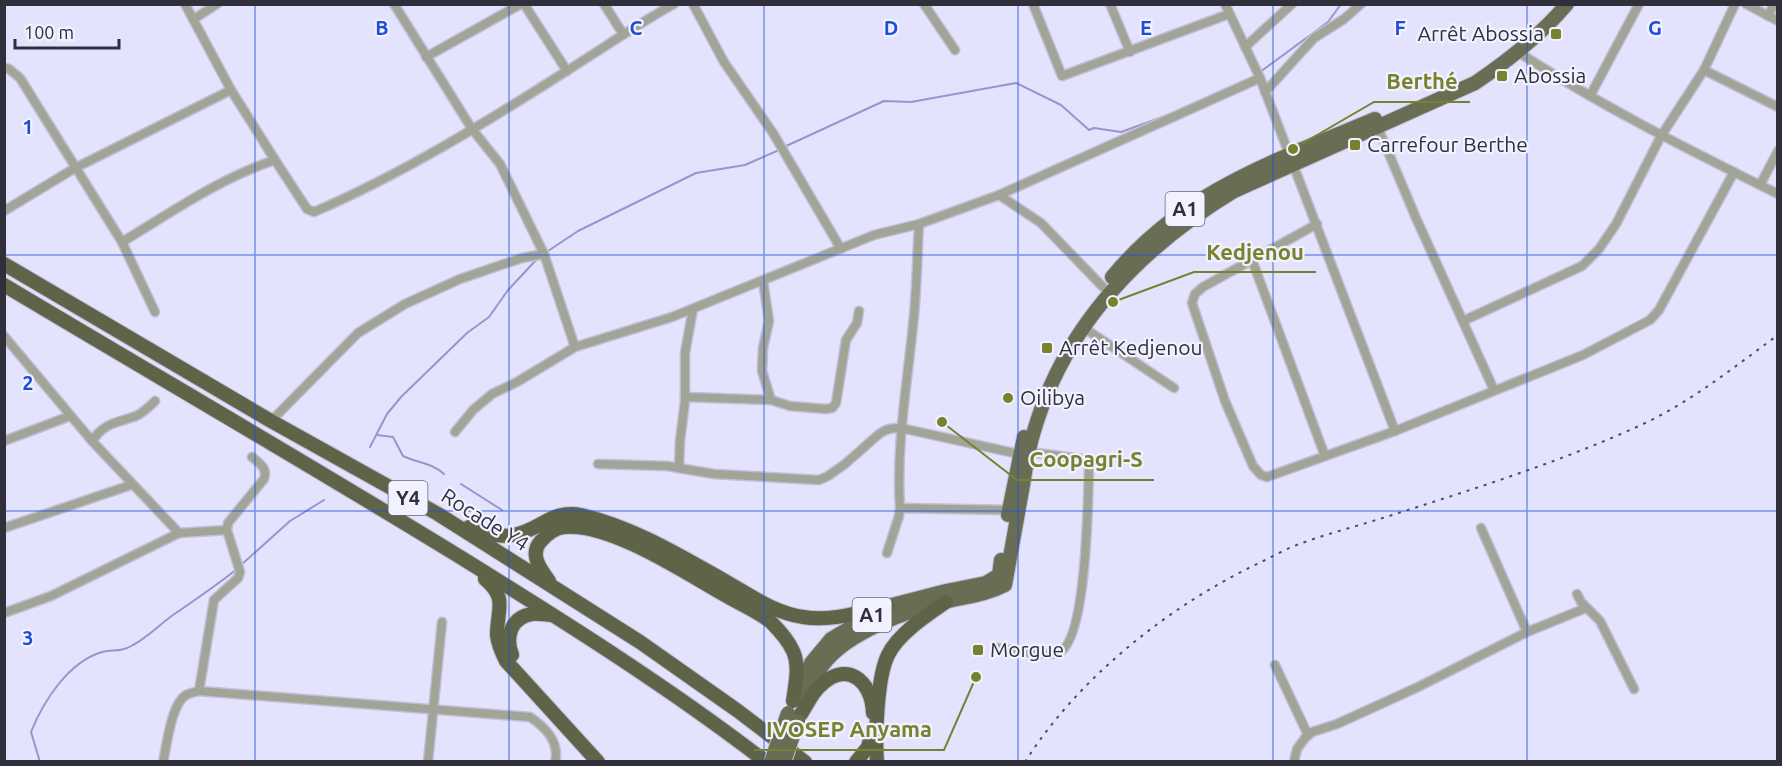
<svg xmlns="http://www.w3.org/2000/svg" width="1782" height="766" viewBox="0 0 1782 766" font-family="Ubuntu,sans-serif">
<rect width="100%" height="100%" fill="#e3e3fd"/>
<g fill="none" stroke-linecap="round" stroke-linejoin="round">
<g stroke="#9895ce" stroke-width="2">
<polyline points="1260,72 1328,22 1341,4"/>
<polyline points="784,147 884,101 911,102 1016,83 1061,105 1089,130 1094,128 1121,132 1168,115"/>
<polyline points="545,253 578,231 696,173 745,165 779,150"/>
<path d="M377,435L393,437L403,456C418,463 432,463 444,474"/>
<polyline points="370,447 387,414 401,397 467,333 489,317 508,290 538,258"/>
<polyline points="461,484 502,510"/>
<polyline points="241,565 290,521 324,500"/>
<path d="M40,762L31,732C43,702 68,662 102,652C114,649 120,653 133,645C148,637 159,625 173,615C195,600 217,585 237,569"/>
</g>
<g stroke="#bfbfd6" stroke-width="11">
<g id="minor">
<polyline points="394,4 472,129 500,164 544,254 575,347"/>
<polyline points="524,4 567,71"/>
<polyline points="604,4 623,34"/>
<polyline points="693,4 724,62 773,133 841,249"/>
<polyline points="924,4 955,50"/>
<polyline points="1033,4 1062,76 1229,14"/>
<polyline points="1110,4 1130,52"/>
<polyline points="1225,4 1260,78 1395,431"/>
<polyline points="1746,4 1778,21"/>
<polyline points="1768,16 1774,4"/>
<polyline points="194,19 217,4"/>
<polyline points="1245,47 1292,4"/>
<path d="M1518,52C1601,106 1689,150 1778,194"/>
<polyline points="426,57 521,4"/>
<polyline points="4,68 9,69 20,78 122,242 155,312"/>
<polyline points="1704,70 1778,107"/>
<polyline points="1265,92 1314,38 1344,19 1361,4"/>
<polyline points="1590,96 1639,4"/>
<polyline points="1378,128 1416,218 1494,390"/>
<path d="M275,160L307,209L314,212C402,174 485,123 565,72C602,49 636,25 674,4"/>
<polyline points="1760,185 1778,151"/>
<polyline points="999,195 1260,78"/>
<polyline points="4,211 75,168 231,90"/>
<polyline points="1317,224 1203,287 1195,294 1192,303 1225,401 1253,466 1261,475 1267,477 1395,431 1583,355 1650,320 1659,310 1734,172"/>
<path d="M122,242C172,212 220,178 275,160L231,90L185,4"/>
<polyline points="1252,260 1325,456"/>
<polyline points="763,281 769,321 763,348 762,371 771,400"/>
<polyline points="1463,321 1582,266 1599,249 1616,224 1661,136 1704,70 1735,4"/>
<polyline points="1084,328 1174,388"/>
<polyline points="4,336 92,441 179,533"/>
<polyline points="685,397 771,400 790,406 826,409 832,408 836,403 846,340 857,323 859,311"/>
<polyline points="271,421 358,333 405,304 460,279 522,258 544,254"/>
<polyline points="455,432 473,410 492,394 517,382 575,347 672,317 874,235 919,224 999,195 1041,223 1103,287"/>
<polyline points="4,441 70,416"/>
<path d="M92,441C105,422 117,423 136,416C143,413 150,406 155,401"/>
<path d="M598,464L667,466L714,474L819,480L828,476L845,464L879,434C886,429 891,428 901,428L1019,454"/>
<polyline points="679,468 680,441 685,401 685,353 693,309"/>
<path d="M900,508C896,446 907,386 913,325C917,291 917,257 919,224"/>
<polyline points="4,528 131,485"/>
<polyline points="1481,528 1527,632"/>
<polyline points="887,553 899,516 900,508 1009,510"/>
<polyline points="1577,594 1581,602 1600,621 1634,689"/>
<polyline points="4,613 51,596 179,533 227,530"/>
<path d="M998,648C1010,650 1048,656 1058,653C1087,643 1088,498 1089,468L1088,463L1083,459L1029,452"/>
<polyline points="1275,665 1308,735"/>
<path d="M199,691L530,717C545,727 560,741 555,762"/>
<path d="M163,762C167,745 171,704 186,695C190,693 195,692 199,691L214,600L238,578L240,572L227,530L228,523L264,479C268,468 259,463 252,457"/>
<polyline points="428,762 442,622"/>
<polyline points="1294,762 1297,749 1305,738 1312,732 1337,724 1418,687 1527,632 1586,608"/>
</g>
</g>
<g stroke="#bfbfd6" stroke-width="16">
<g id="primary">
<path d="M1112,277C1184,190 1275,161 1375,119"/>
<polyline points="1008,515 1024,437"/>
<polyline points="796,694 811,663 831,639 860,622 888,606 946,591 986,583 999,575 1001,560"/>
<path d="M806,702C810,689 815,675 823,665C847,632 910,610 948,601C969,596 985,595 1005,585C1011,551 1017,518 1023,485C1026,467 1028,449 1034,431C1065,325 1142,247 1234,191L1475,83C1509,60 1540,36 1567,4"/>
</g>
</g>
<g stroke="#bfbfd6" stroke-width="16">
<g id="trunk">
<polyline points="4,264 271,421 438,514 640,642 738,711 805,762"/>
<path d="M4,285C158,377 312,466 465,560C568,624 670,688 766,762"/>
<path d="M469,527C483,533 498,538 513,535C540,531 551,509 581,515C633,527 679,555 725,581C750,595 774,613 803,617C831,622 861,612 888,606"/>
<path d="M485,579C508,598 497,610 497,635C498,644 502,653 506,661L598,762"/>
<path d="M549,581C540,569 529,554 541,541C547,534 555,528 564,527C609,522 684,572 723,594C738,603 757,611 771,622C778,629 789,642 793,651C800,666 795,686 793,701"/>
<path d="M512,655C505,637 511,617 532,614C539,613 546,615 552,615"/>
<path d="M801,714C807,705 812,693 820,686C846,660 872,680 873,713"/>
<polyline points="856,762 868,747 872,732"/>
<path d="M877,762C875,737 877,677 888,655C898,634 927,615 946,602"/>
</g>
</g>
<use href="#minor" stroke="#a1a496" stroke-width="8"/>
<use href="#primary" stroke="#696d54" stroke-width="14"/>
<use href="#trunk" stroke="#5f6448" stroke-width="14"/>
<path stroke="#4d4d5c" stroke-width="2" stroke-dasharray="3 6" stroke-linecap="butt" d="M1025,762C1078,678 1169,606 1257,564C1270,558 1282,551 1294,546C1325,534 1358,526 1389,516C1474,489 1560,462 1641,425C1691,402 1734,367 1778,335"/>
<g stroke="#bfbfd6" stroke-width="16" stroke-linecap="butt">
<g id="primary-bridge">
<polyline points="771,762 788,713"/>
<polyline points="784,762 798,721"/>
</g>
</g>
<use href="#primary-bridge" stroke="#696d54" stroke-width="14"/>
</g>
<path fill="none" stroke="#1d4ed8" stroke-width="1.5" stroke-opacity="0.55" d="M255,4V762M509,4V762M764,4V762M1018,4V762M1273,4V762M1527,4V762M4,255H1778M4,511H1778"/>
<g fill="#78822e" stroke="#f2f1ff" stroke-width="2">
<rect x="1550" y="28" width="12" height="12" rx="3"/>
<rect x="1496" y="70" width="12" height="12" rx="3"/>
<rect x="1349" y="139" width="12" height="12" rx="3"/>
<rect x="1041" y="342" width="12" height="12" rx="3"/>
<circle cx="1008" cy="398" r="6"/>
<rect x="972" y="644" width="12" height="12" rx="3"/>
</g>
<g text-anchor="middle" stroke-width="4.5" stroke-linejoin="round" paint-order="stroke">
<g fill="#f2f1ff" stroke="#6a6a76" stroke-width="1.5">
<rect x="1165.5" y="192" width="39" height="34" rx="4.5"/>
<rect x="388.5" y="481" width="39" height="34" rx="4.5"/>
<rect x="852.5" y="598" width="39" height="34" rx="4.5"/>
</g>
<g font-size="20" font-weight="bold" fill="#30303c">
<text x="1185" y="216">A1</text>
<text x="408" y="505">Y4</text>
<text x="872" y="622">A1</text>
</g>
<g font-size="21" fill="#30303c" stroke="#f2f1ff" text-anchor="start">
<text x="1544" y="41" text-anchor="end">Arrêt Abossia</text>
<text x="1514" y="83">Abossia</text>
<text x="1367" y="152">Carrefour Berthe</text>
<text x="1059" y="355">Arrêt Kedjenou</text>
<text x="1020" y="405">Oilibya</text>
<text x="990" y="657">Morgue</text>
</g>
<g font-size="21" fill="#30303c" stroke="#f2f1ff">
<text transform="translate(485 520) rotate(32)" y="7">Rocade Y4</text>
</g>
</g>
<g font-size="20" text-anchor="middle" font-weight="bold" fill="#1d4ed8" stroke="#f2f1ff" stroke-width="4.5" stroke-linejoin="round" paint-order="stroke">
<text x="382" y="35">B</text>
<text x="636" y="35">C</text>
<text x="891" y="35">D</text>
<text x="1146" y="35">E</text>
<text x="1400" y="35">F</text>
<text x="1655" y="35">G</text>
<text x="28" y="134">1</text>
<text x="28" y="390">2</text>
<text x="28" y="645">3</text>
</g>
<path fill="none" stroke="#78822e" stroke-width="2" d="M1293 149L1374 102H1470M1113 302L1194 272H1316M942 422L1017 480H1154M976 677L944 750H754"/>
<g fill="#78822e" stroke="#f2f1ff" stroke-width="2">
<circle cx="1293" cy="149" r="6"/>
<circle cx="1113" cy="302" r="6"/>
<circle cx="942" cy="422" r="6"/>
<circle cx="976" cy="677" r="6"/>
</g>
<g font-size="22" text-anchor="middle" font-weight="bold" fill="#78822e" stroke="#f2f1ff" stroke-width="4.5" stroke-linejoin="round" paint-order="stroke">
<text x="1422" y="89">Berthé</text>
<text x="1255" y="260">Kedjenou</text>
<text x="1086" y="467">Coopagri-S</text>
<text x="849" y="737">IVOSEP Anyama</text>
</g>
<rect width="1782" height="766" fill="none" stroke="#30303c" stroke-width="12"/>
<path d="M15 39v9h104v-9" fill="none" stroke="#30303c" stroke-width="3"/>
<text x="24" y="39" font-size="18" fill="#30303c" stroke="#f2f1ff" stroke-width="4.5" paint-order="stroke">100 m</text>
</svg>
